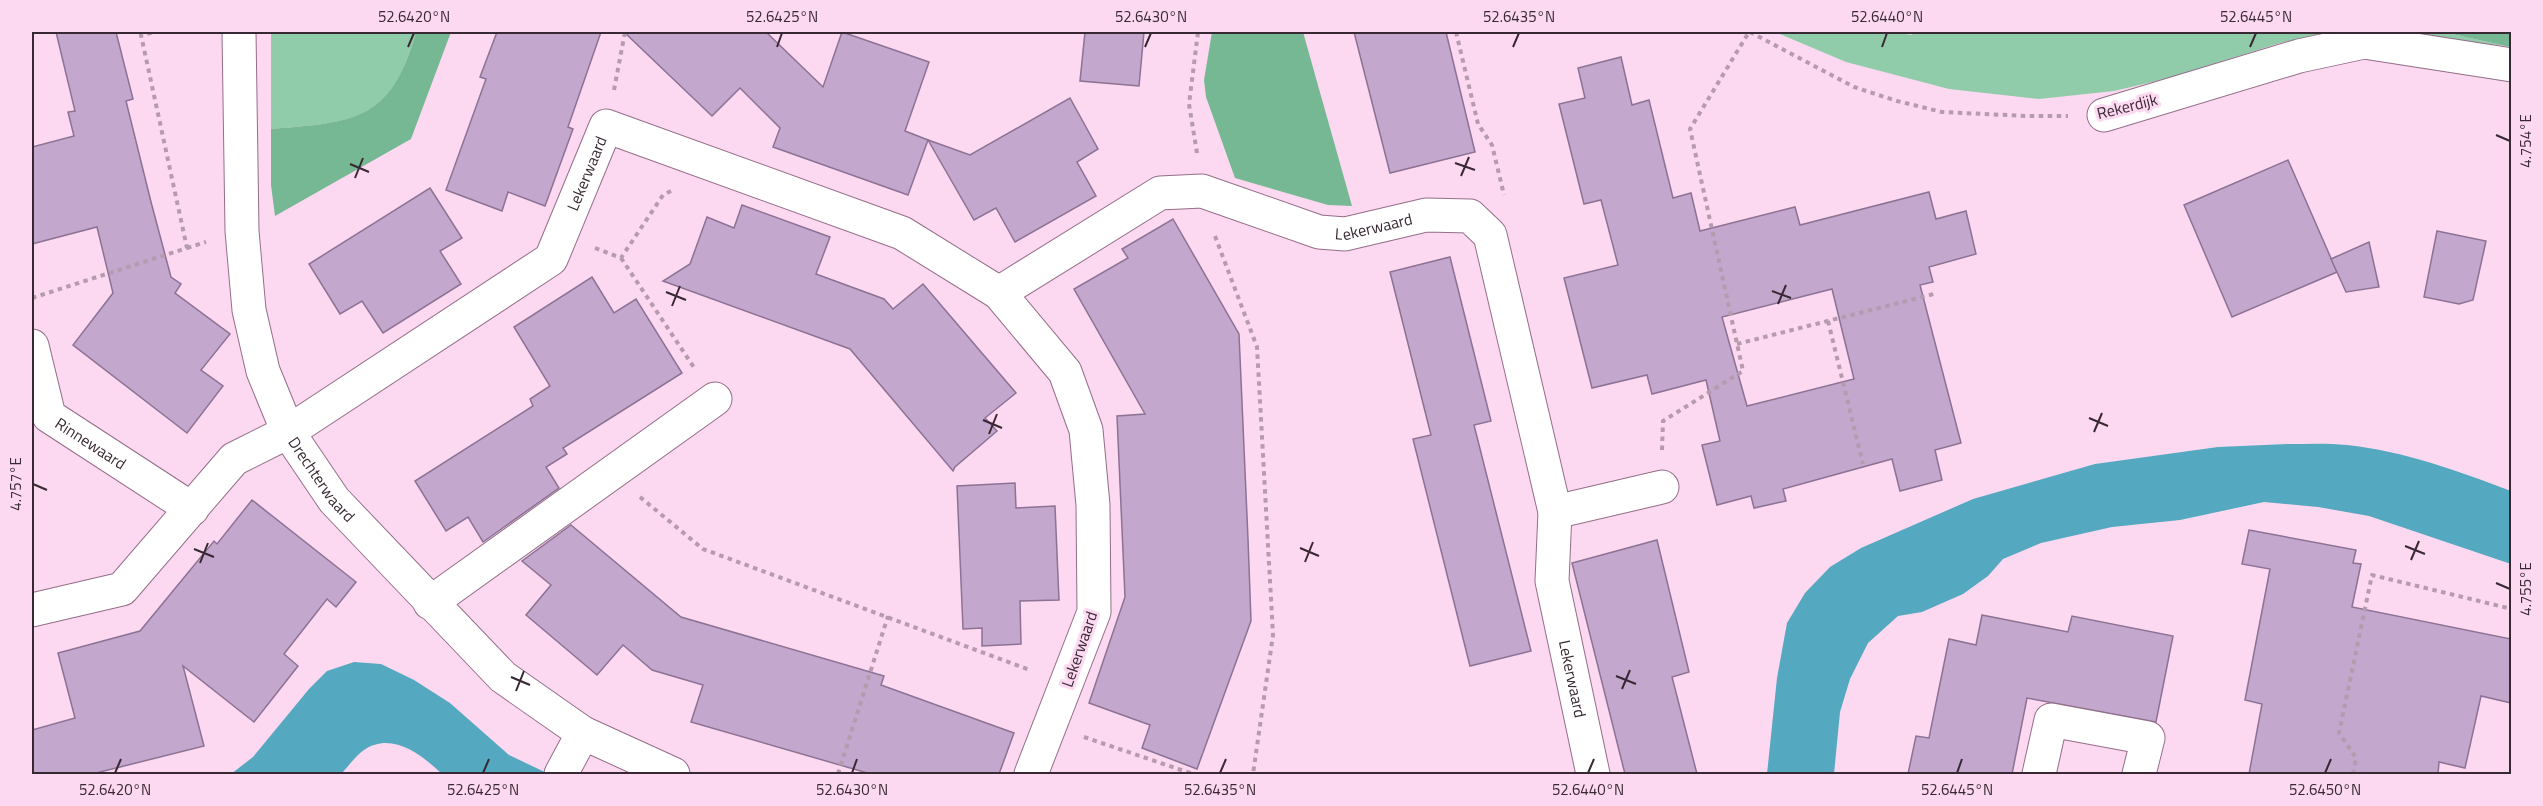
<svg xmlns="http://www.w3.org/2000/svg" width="2543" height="806" viewBox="0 0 2543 806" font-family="'Titillium Web',sans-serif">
<rect width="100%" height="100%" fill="#fcd9f0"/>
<g fill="#90cca9">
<path d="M271,32H416C391,122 355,122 271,129Z"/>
<polygon points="1775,32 1894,32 1912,35 1911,32 2328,32 2280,43 2169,78 2114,91 2039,99 1949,89 1846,62"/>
<polygon points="2383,32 2443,32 2506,46"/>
</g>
<g fill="#76b893">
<path d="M416,32H451L411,139L275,216L271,185V129C354,122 391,122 416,32Z"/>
<polygon points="1212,32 1303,32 1352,206 1328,205 1235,178 1206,97 1204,80"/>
<polygon points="2443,32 2511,32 2511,47 2506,46"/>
</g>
<g fill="#54a8bf">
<path d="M2287,444C2307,444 2327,443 2347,445C2404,451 2458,471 2511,491V564L2369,516L2318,507L2264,502L2180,520L2112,527L2041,543L2003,559L1988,576L1963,594L1922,612L1898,616L1868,643L1850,679L1840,712L1834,774H1767L1777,678L1787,623L1805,593L1830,567L1861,548L1973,499L2095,464L2218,447Z"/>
<path d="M354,662L381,664L414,680L450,703L509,755L549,774H442C422,755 392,731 364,750C355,756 348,767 341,774H231L253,757L309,689L327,671Z"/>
</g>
<g fill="#c3a7cc" stroke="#8c7294" stroke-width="1.5" fill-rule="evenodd">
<polygon points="56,32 116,32 133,99 126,101 151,202 171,277 181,284 175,293 230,334 201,370 223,386 187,433 73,345 113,293 97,227 32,244 32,147 74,136 68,112 75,111"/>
<polygon points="497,32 601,32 568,127 573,129 545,206 508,192 502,211 446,190 486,79 480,77"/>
<polygon points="624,32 766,32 823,87 842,32 929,62 905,131 928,140 908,195 773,147 780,128 740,88 712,116"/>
<polygon points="1085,32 1144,32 1139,86 1080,81"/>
<polygon points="1354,32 1446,32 1475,152 1390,173"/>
<path d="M1621,57L1632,105L1649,100L1673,198L1691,193L1700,231L1795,207L1800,225L1929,192L1936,219L1966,211L1976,254L1929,267L1933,282L1920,285L1961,443L1935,450L1942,480L1900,491L1892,459L1783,489L1786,501L1754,508L1751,496L1717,505L1702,445L1720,441L1706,380L1652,394L1647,375L1592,388L1564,278L1618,265L1601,200L1584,204L1559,104L1585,98L1578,68ZM1832,289L1854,379L1747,406L1722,317Z"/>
<polygon points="1070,98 1098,149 1077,162 1096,196 1015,242 996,208 974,220 928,140 970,155"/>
<polygon points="2288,160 2337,272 2232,317 2184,205"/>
<polygon points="430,188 462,238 440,251 461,284 383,333 362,301 340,314 309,264"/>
<polygon points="742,205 830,237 816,274 884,299 893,309 923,284 1016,393 985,418 997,431 955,467 953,471 850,349 663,281 690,264 707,217 734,228"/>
<polygon points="1173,219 1239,334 1248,539 1251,621 1197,769 1142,748 1150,725 1089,703 1125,597 1117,416 1145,414 1074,289 1128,258 1122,249"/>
<polygon points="2437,231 2486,241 2473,300 2459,304 2424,297"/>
<polygon points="2369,242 2379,287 2346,292 2331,259"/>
<polygon points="1450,257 1491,421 1474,425 1531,651 1470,666 1413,439 1431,435 1390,272"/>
<polygon points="592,277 614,313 636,299 682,373 563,448 567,454 546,467 559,488 483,542 468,517 446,531 415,481 533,406 530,399 550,386 514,327"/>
<polygon points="1015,483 1016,508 1055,506 1059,600 1020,601 1021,644 982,646 982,628 963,629 957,486"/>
<polygon points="252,500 356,582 336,607 327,599 284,654 298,666 254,722 183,666 204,746 92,774 32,774 32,730 75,718 58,653 140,631 214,541 217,544"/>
<polygon points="571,525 681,617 884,676 881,685 1014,733 999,774 871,774 691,722 703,685 652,670 623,645 597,675 526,615 551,585 522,561"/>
<polygon points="2249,530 2356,550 2353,563 2361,564 2352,607 2511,639 2511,703 2481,696 2465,768 2439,762 2438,774 2249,774 2262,704 2245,700 2270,569 2242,564"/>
<polygon points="1657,540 1689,672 1672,677 1697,774 1625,774 1572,563"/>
<polygon points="1982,615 2068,632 2072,616 2173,636 2156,722 2027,698 2012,774 1908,774 1916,736 1929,738 1949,639 1976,645"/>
</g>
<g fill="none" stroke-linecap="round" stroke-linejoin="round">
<g stroke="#946e88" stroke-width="35">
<g id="minor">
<path id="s1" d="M239,32L242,231L249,310L263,371L288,432L334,500L503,677L583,733L673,774"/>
<polyline points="2104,115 2299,56 2364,42 2512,65"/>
<path id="s2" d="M999,293L1160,193L1202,191L1319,232L1345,234L1426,215L1470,216L1490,235L1555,512L1552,581L1593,774"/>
<path id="s3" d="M32,346L49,416L192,509"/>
<polyline points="1555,512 1662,487"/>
<polyline points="430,603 715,399"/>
<path id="s4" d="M32,610L122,589L234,459L288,432L551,259L606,126L902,233L999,293L1065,372L1086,430L1093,505L1094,612L1031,774"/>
<polyline points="561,774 583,733"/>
<polyline points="2039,774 2051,720 2148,738 2139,774"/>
</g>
</g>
<g stroke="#b69aad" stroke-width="4" stroke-dasharray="4.5 4.5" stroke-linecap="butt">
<polyline points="1456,32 1478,124 1492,145 1504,195"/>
<polyline points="1750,32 1854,87 1897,101 1942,112 2027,116 2068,116"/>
<polyline points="614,90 625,32"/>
<polyline points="1197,153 1189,104 1198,32"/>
<polyline points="1215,236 1257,347 1273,635 1253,774"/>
<polyline points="187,248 206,242"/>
<polyline points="595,248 621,258 663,195 671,191"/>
<polyline points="621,258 695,369"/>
<polyline points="32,298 187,248 141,35 155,32"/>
<polyline points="1828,321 1863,464"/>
<polyline points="1737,344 1934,294"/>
<polyline points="1662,450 1663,421 1743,371 1690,129 1749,32"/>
<polyline points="640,497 703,549 1030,670"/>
<polyline points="1084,737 1193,774"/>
<polyline points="838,774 888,616"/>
<polyline points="2353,774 2356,758 2339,733 2372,575 2512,609"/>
</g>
<use href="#minor" stroke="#fff" stroke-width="33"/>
</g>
<path fill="none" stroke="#382833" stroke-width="2" d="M408,47L414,33M777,47L782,33M1145,47L1151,33M1513,47L1519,33M1882,47L1887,33M2250,47L2256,33M2496,135L2510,141M1455,163L1475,170M350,164L369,172M1461,176L1469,157M355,178L363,158M1772,291L1791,298M666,292L686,300M1778,304L1786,285M672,306L680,286M2089,418L2108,426M983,420L1002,428M2094,432L2102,413M989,434L997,414M33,484L47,490M2405,546L2425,554M1300,548L1319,556M194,549L214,557M2411,560L2419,541M1305,562L1313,542M200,563L208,543M2496,583L2510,589M1616,676L1636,684M511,677L530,685M1622,689L1630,670M516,691L524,671M115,773L121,759M483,773L489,759M852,773L857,759M1220,773L1226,759M1588,773L1594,759M1957,773L1962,759M2325,773L2331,759"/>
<g text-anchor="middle" stroke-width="6" stroke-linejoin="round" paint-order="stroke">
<g font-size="16" fill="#382833" stroke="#fcd9f0">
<text transform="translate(2127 106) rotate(-14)" y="6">Rekerdijk</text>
<text dy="6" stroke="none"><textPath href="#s4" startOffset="732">Lekerwaard</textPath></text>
<text dy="6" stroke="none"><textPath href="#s2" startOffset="411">Lekerwaard</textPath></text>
<text dy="6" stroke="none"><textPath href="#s3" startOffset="122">Rinnewaard</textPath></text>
<text dy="6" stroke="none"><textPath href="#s1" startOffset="465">Drechterwaard</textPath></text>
<text transform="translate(1079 649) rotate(-71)" y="6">Lekerwaard</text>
<text dy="6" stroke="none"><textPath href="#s2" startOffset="990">Lekerwaard</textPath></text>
</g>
</g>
<rect width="2543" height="806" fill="none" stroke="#fcd9f0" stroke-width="66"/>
<rect x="33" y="33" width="2477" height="740" fill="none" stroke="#382833" stroke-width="2"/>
<g font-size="15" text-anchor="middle" fill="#382833">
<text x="414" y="22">52.6420°N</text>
<text x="782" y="22">52.6425°N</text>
<text x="1151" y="22">52.6430°N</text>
<text x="1519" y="22">52.6435°N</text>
<text x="1887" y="22">52.6440°N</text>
<text x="2256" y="22">52.6445°N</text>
<text transform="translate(2526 141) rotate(-90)" y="5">4.754°E</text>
<text transform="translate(16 484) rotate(-90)" y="5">4.757°E</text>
<text transform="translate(2526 589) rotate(-90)" y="5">4.755°E</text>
<text x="115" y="795">52.6420°N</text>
<text x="483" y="795">52.6425°N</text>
<text x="852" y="795">52.6430°N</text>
<text x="1220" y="795">52.6435°N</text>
<text x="1588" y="795">52.6440°N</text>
<text x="1957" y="795">52.6445°N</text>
<text x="2325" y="795">52.6450°N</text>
</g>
</svg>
